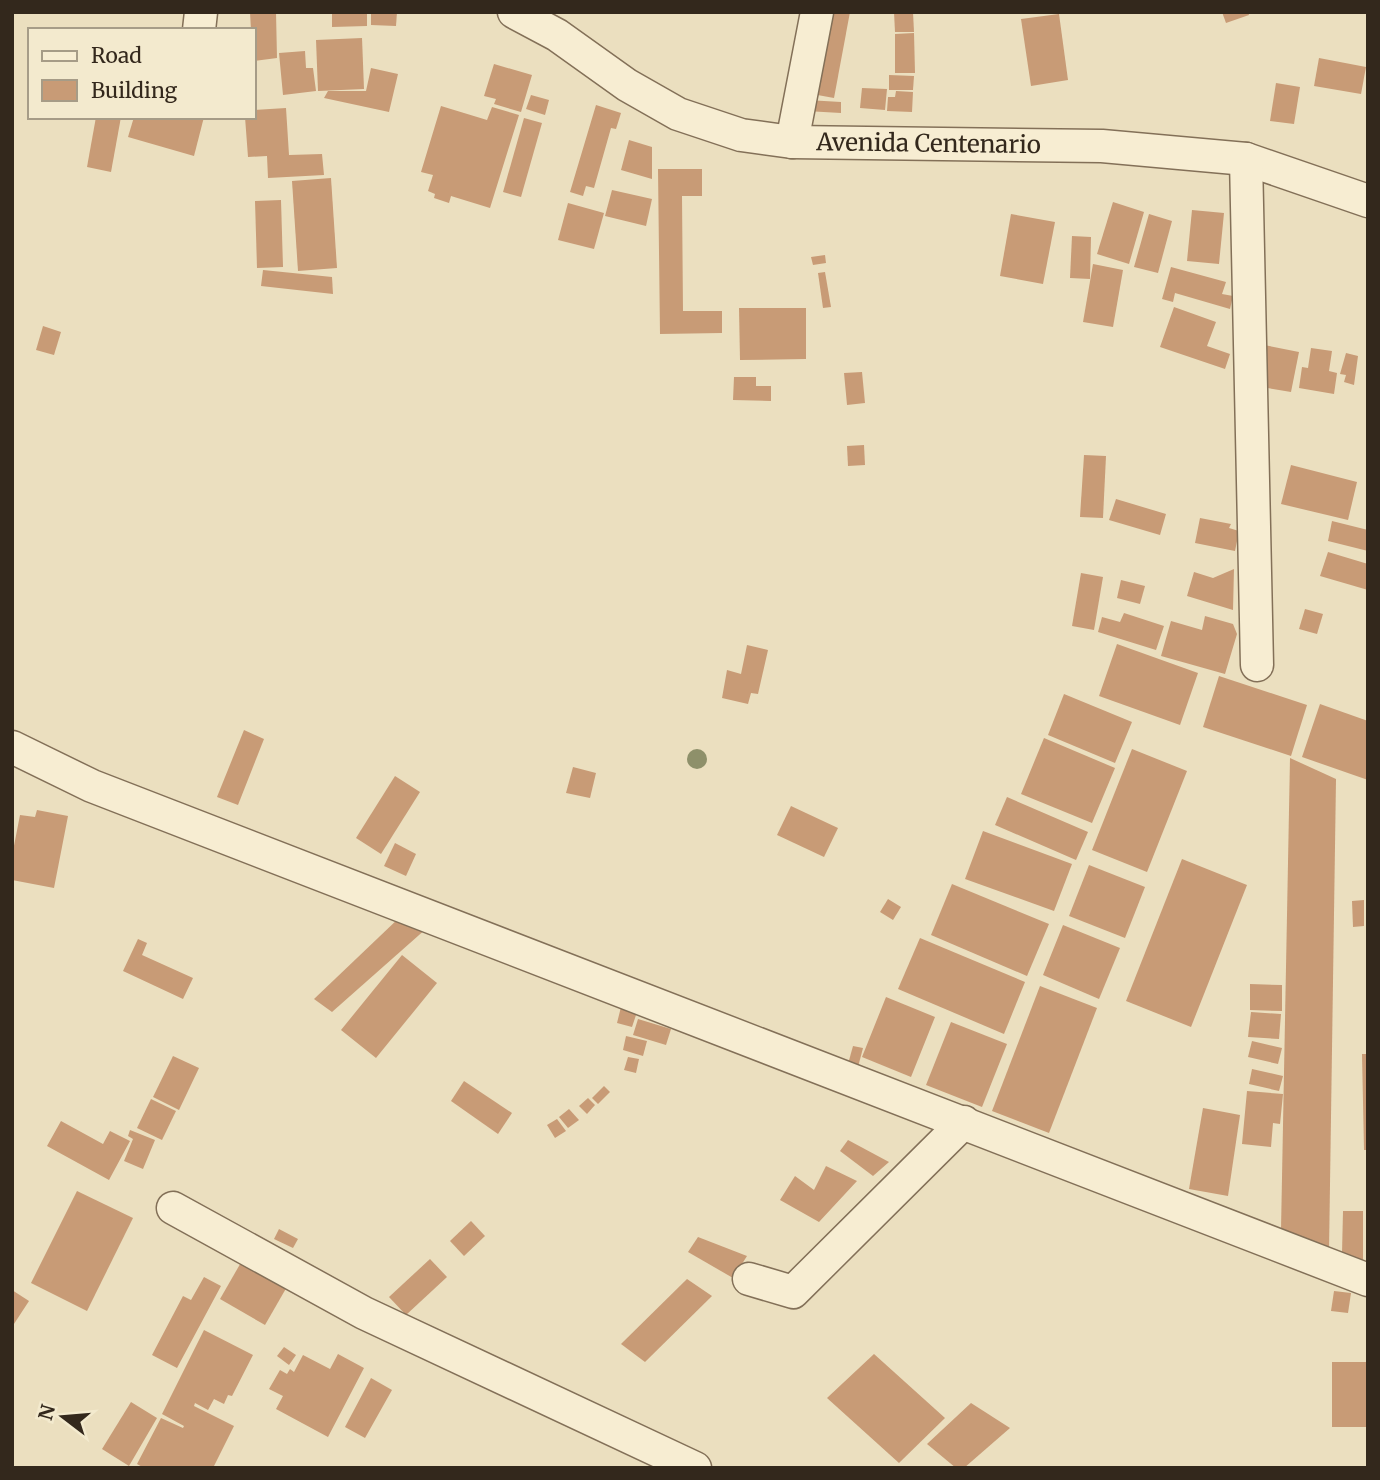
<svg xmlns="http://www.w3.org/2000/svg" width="1380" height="1480" viewBox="0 0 1380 1480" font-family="Merriweather,serif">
<rect width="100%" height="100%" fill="#ebdfbf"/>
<g fill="#c89b76">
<polygon points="250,12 276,12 277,58 254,61 254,30 251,30"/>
<polygon points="332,12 367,12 367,26 332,27"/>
<polygon points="371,12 397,12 396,26 371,25"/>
<polygon points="827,12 850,12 834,98 812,94"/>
<polygon points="894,12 913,12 914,32 895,32"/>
<polygon points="1222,12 1248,12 1249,15 1226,23"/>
<polygon points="1059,14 1068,80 1031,86 1021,19"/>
<polygon points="914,33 915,73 895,73 895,34"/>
<polygon points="362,38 364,89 318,91 316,40"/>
<polygon points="305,51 306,68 313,68 316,91 283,95 279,53"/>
<polygon points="1319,58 1366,67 1361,94 1314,86"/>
<polygon points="494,64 532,75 521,112 494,104 496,99 484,96"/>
<polygon points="371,68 398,74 389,112 324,98 328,91 366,91"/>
<polygon points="889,75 914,76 913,90 889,90"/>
<polygon points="1276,83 1300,87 1294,124 1270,121"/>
<polygon points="862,88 887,89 885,110 860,108"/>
<polygon points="896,91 913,92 912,112 887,111 888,97 895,97"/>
<polygon points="531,95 549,100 545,115 526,109"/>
<polygon points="807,100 841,102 841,113 806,111"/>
<polygon points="596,105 621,113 616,129 611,128 594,188 586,186 583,196 570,192"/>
<polygon points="441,106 487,120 492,107 519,115 490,208 451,196 449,203 434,198 435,194 428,191 433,175 421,172"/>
<polygon points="286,108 289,155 322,154 324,175 268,178 267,156 248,157 245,117 254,117 254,110"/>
<polygon points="96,117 121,117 111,172 87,167"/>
<polygon points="134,117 204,117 194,156 128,137"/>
<polygon points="524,118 542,123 521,197 503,192"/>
<polygon points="629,140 652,147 652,179 621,170"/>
<polygon points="658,169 702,169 702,196 682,196 683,311 722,311 722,333 660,334"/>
<polygon points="331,178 337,268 298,271 292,181"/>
<polygon points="612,190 652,199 646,226 605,216"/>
<polygon points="281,200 283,267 257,268 255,201"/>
<polygon points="1113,202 1144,212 1129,264 1097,254"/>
<polygon points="568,203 604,213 594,249 558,240"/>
<polygon points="1192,210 1224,213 1219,264 1187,261"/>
<polygon points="1011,214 1055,222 1043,284 1000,276"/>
<polygon points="1149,214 1172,221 1158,273 1134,267"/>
<polygon points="1072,236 1091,237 1090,279 1070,278"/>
<polygon points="825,255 826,263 813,265 811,257"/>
<polygon points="1093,264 1123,270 1113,327 1083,322"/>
<polygon points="1171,267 1226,282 1222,294 1233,296 1230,309 1175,293 1173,302 1162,299"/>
<polygon points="263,270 332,277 333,294 261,286"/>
<polygon points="825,272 831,307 823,308 818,273"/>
<polygon points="1174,307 1216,322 1207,346 1230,354 1225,369 1160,347"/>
<polygon points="739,308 806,308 806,359 740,360"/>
<polygon points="43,326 61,332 54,355 36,350"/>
<polygon points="1264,345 1299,352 1291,392 1256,386"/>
<polygon points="1311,348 1332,351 1329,371 1337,373 1334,394 1299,388 1302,367 1308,368"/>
<polygon points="1346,353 1358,356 1354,385 1344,382 1346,375 1340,374"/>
<polygon points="862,372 865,403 847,405 844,373"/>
<polygon points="734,377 756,377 756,386 771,386 771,401 733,400"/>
<polygon points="864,445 865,465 848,466 847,446"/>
<polygon points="1084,455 1106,456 1103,518 1080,517"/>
<polygon points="1291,465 1357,482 1348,520 1281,504"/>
<polygon points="1116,499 1166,514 1160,535 1109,520"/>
<polygon points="1200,518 1231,524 1229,528 1239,531 1235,551 1195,543"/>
<polygon points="1332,521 1368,530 1368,551 1328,541"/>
<polygon points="1328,552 1368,564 1368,590 1320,576"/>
<polygon points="1234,569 1233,610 1187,596 1194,572 1213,578"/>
<polygon points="1081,573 1103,577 1094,630 1072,626"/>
<polygon points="1121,580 1145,586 1140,604 1117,598"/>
<polygon points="1305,609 1323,614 1317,634 1299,629"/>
<polygon points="1124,613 1164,626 1156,650 1098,632 1102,617 1120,622"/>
<polygon points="1205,616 1233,624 1237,634 1225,674 1161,656 1171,621 1202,630"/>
<polygon points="1117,644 1198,673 1180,725 1099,696"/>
<polygon points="747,645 768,650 758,694 751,693 748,704 722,698 727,670 741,674"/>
<polygon points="1219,676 1307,705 1291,756 1203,727"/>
<polygon points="1064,694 1132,722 1115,763 1048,735"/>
<polygon points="1320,704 1368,721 1368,780 1302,757"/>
<polygon points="244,730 264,739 238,805 217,797"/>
<polygon points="1044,738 1115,768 1092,823 1021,794"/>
<polygon points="1132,749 1187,771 1147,872 1092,850"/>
<polygon points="1290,758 1336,779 1329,1252 1281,1230"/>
<polygon points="573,767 596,773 590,798 566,793"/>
<polygon points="395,776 420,792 381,854 356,838"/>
<polygon points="1007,797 1088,832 1076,860 995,825"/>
<polygon points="791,806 838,828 824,857 777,835"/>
<polygon points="37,810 68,816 54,888 12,880 12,856 20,815 35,817"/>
<polygon points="983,831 1072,864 1054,911 965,879"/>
<polygon points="395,843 416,854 406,876 384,866"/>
<polygon points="1182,859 1247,885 1191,1027 1126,1001"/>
<polygon points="1089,865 1145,887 1125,938 1069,916"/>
<polygon points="952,884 1049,924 1027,976 931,935"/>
<polygon points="888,899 901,907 893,920 880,912"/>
<polygon points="1364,900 1364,926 1353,927 1352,901"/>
<polygon points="400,917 427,928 332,1012 314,999"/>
<polygon points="1063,925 1120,948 1099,999 1043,975"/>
<polygon points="920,938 1025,982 1004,1034 898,989"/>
<polygon points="138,939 147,943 142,955 193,978 183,999 123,971"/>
<polygon points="402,955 437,983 376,1058 341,1030"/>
<polygon points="1250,984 1282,985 1282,1011 1250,1010"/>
<polygon points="1040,986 1097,1008 1049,1133 992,1111"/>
<polygon points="886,997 935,1017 911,1077 862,1057"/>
<polygon points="621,1007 637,1012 632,1027 617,1023"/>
<polygon points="1251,1012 1281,1014 1279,1039 1248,1037"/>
<polygon points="638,1019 671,1029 666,1045 633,1035"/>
<polygon points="951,1022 1007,1044 982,1107 926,1085"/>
<polygon points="626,1036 647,1041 643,1056 623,1050"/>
<polygon points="1252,1041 1282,1048 1278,1064 1248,1057"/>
<polygon points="853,1046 863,1048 858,1067 848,1064"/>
<polygon points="1362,1054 1368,1054 1368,1150 1364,1150"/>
<polygon points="173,1056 199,1068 179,1110 153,1097"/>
<polygon points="628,1057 639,1059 636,1073 624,1070"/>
<polygon points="1252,1069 1283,1076 1279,1091 1249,1084"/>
<polygon points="464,1081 512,1113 498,1134 451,1101"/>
<polygon points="604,1086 610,1092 598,1104 592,1098"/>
<polygon points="1247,1091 1283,1094 1280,1124 1273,1123 1271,1147 1242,1144"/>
<polygon points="588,1098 595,1105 587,1114 579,1106"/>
<polygon points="151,1099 176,1111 162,1140 137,1128"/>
<polygon points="1203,1108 1240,1115 1228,1196 1189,1189"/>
<polygon points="569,1109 579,1120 568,1128 559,1117"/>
<polygon points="557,1119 566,1131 555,1138 547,1125"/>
<polygon points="61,1121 103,1144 110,1131 130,1141 109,1180 47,1146"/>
<polygon points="130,1130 155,1140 143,1169 124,1161 133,1139 128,1136"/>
<polygon points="848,1140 889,1162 873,1176 840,1151"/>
<polygon points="826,1166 857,1181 819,1222 780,1200 795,1176 814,1190"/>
<polygon points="77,1191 133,1218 87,1311 31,1283"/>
<polygon points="1343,1211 1363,1211 1363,1260 1342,1254"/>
<polygon points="471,1221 485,1236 464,1256 450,1241"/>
<polygon points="279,1229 298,1239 293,1248 274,1239"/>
<polygon points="698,1237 747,1256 733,1278 688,1252"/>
<polygon points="243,1259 288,1285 265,1325 220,1299"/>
<polygon points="430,1259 447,1277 406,1315 389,1297"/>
<polygon points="204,1277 221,1286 177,1368 152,1355 183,1296 191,1300"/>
<polygon points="687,1279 712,1296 645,1362 621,1344"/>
<polygon points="12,1290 29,1301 12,1327"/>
<polygon points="1334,1291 1351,1293 1348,1313 1331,1311"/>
<polygon points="204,1330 253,1355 232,1396 228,1395 224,1404 214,1399 208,1410 195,1403 194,1406 234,1426 213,1468 144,1468 137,1464 161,1418 183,1428 184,1426 162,1414"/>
<polygon points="284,1347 296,1355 289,1365 277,1356"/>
<polygon points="338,1354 364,1368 328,1437 276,1409 283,1396 269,1389 280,1370 287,1374 290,1369 294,1372 303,1355 330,1369"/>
<polygon points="874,1354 945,1418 899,1463 827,1398"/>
<rect x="1332" y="1362" width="36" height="65"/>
<polygon points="371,1378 392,1390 365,1438 345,1427"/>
<polygon points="131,1402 157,1418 129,1466 102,1449"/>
<polygon points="971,1403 1010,1428 964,1468 956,1468 927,1444"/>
</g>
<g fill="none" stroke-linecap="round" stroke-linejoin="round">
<g stroke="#837058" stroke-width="35">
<g id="minor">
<path id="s1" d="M514,12L557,35L627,85L678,114L741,135L792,142L1102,146L1246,159L1368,201"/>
<polyline points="199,30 201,12"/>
<polyline points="792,142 817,12"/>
<polyline points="1246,159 1257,665"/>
<polyline points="12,747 92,786 1368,1280"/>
<polyline points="173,1208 364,1313 695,1468"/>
<polyline points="749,1279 793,1292 964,1122"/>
</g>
</g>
<use href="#minor" stroke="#f7edd2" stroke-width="32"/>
</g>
<circle fill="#8e906a" cx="697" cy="759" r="10"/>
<g text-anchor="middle" stroke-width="5" stroke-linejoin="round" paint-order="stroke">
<g font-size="24" fill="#33281c" stroke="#f3eace">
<text dy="8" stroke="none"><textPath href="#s1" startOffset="448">Avenida Centenario</textPath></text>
</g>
</g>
<rect width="1380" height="1480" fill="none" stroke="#33281c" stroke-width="28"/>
<rect x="28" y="28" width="228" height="91" fill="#f3eace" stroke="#a69c87" stroke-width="2"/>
<rect x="42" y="51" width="35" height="10" fill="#f7edd2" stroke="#a69c87" stroke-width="2"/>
<text x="91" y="63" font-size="21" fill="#33281c">Road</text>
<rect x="42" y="80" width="35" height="21" fill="#c89b76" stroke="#a69c87" stroke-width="2"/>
<text x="91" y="98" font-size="21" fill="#33281c">Building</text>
<g transform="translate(63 1417) rotate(286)" stroke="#f3eace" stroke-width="5" paint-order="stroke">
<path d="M0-5L12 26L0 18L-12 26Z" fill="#33281c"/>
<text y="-10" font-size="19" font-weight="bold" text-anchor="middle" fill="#33281c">N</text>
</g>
</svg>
